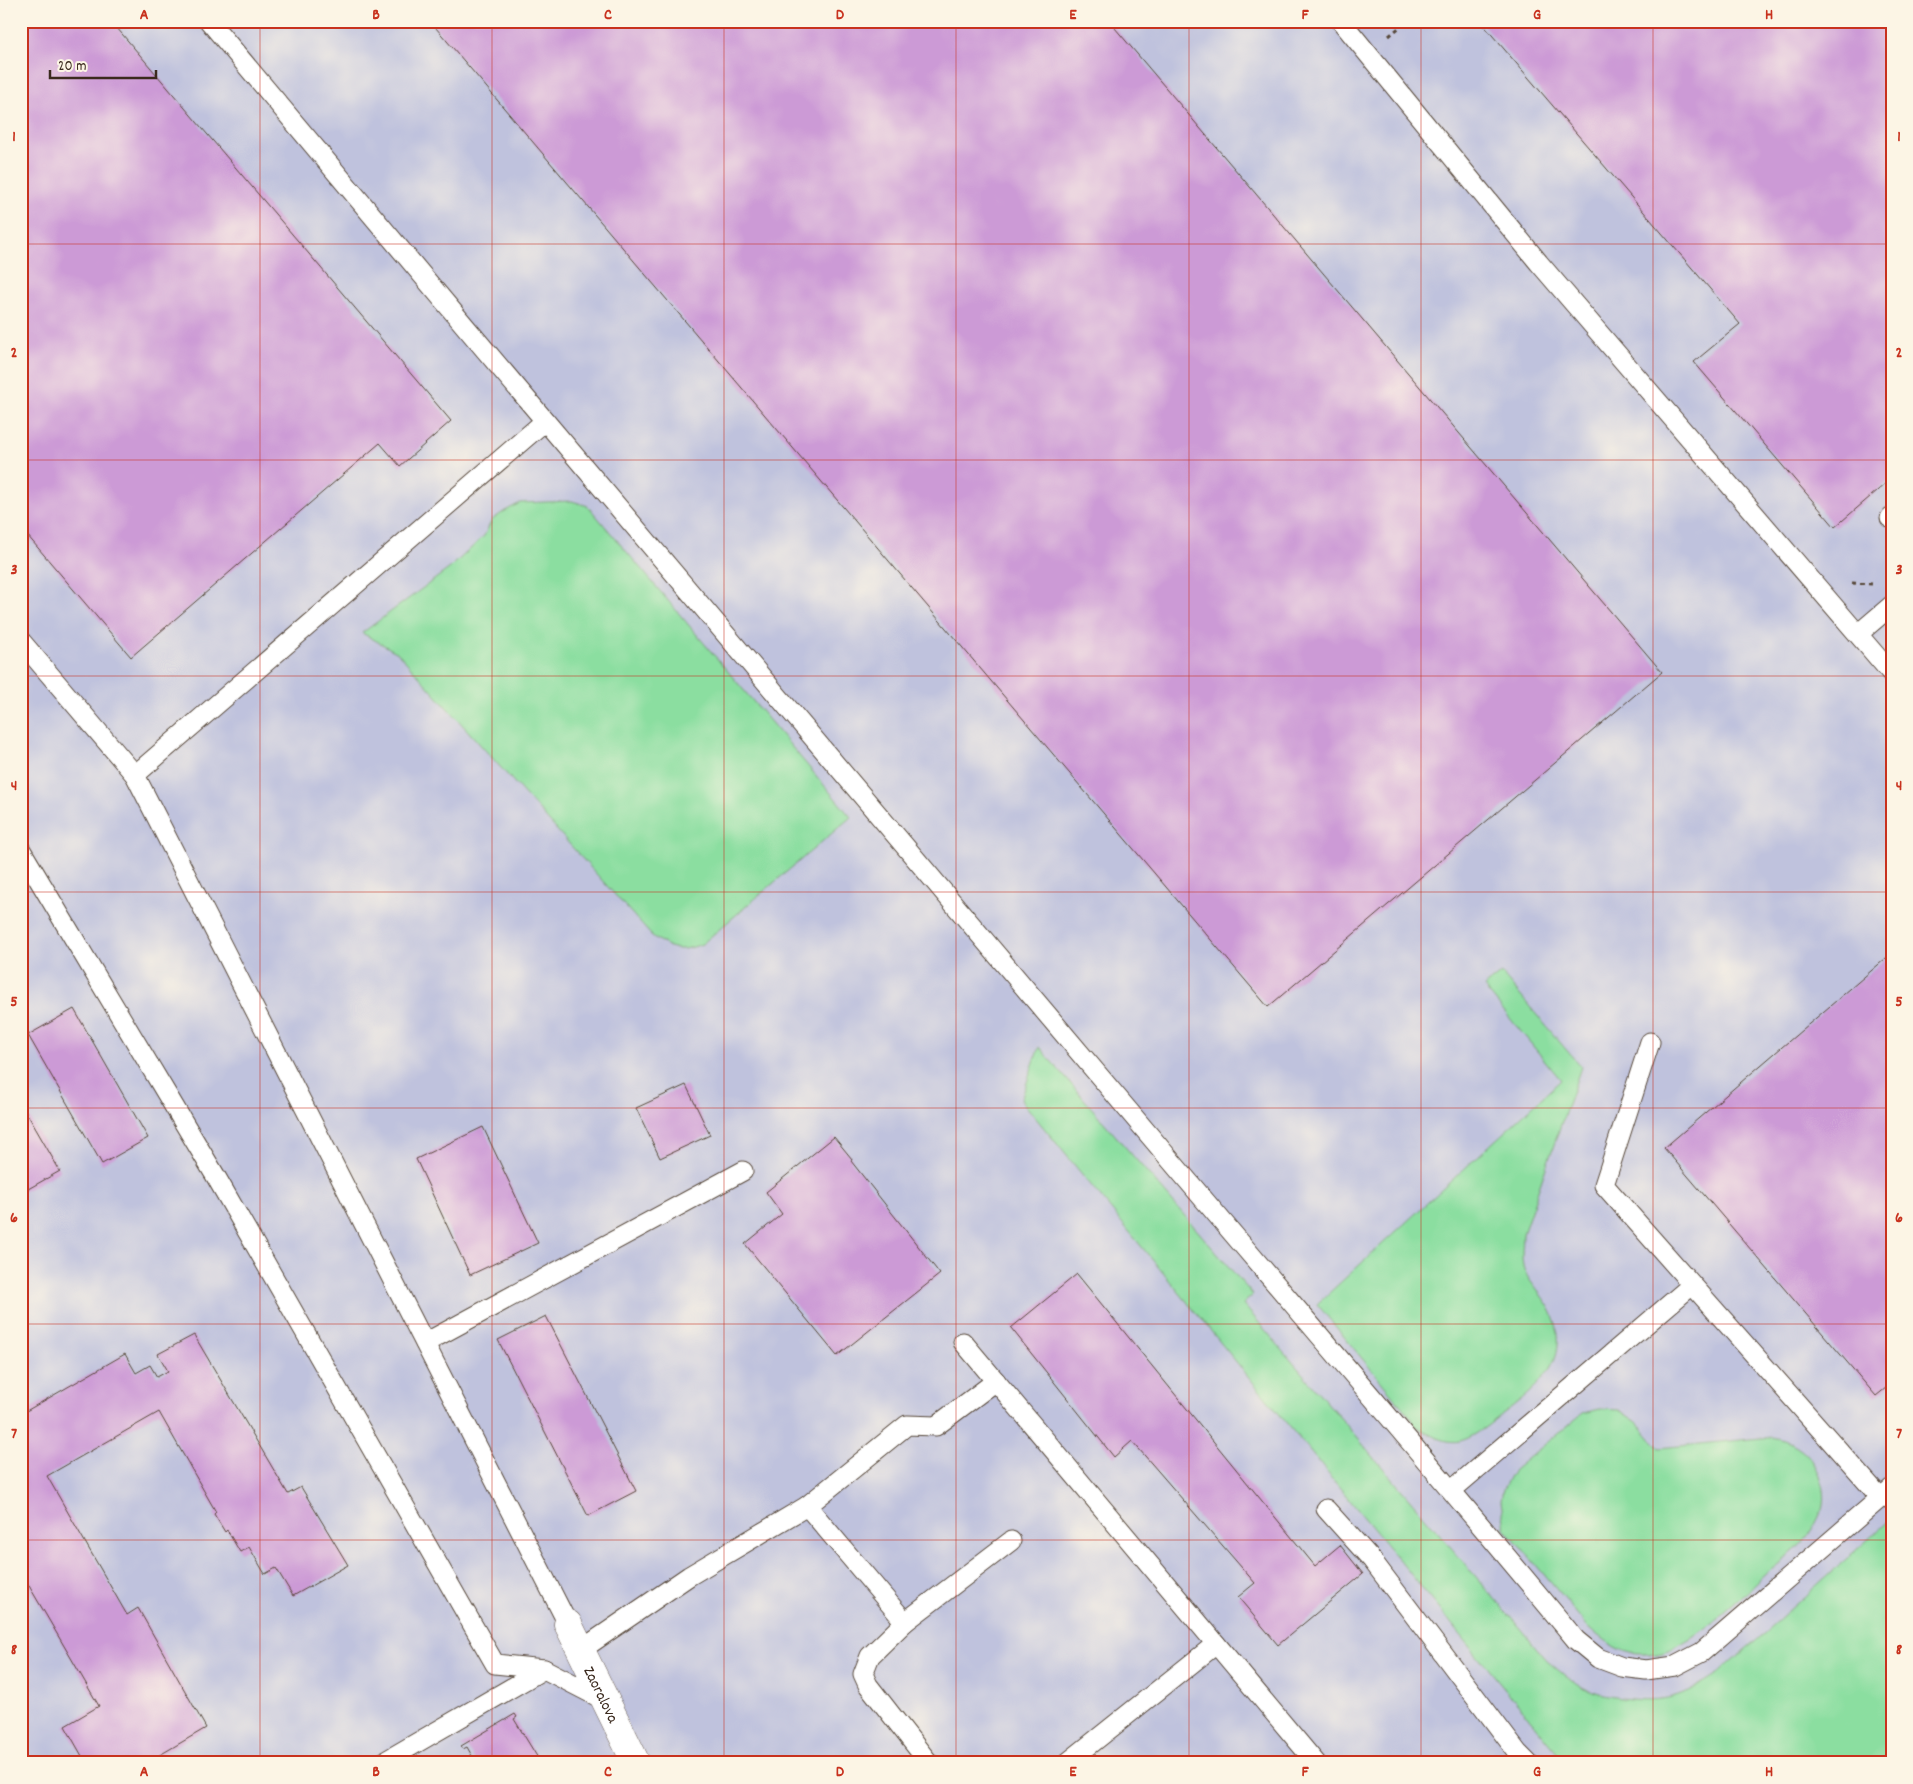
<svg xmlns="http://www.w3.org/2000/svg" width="1913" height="1784" viewBox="0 0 1913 1784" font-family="Dekko,sans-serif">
<rect width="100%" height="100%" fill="#fcf5e5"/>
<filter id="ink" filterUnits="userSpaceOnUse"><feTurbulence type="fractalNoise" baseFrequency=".02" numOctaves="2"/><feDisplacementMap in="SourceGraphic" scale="10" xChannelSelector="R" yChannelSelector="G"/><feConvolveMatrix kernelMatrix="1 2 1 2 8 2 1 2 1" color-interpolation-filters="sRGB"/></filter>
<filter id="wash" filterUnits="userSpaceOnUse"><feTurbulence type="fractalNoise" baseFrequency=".0096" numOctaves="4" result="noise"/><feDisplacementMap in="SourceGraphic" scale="20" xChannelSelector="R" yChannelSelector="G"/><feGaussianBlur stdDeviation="1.12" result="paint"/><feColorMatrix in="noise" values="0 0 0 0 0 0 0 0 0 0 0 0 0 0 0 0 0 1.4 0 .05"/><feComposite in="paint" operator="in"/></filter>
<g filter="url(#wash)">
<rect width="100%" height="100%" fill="#f2ead0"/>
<rect fill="#bfc2dd" x="21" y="21" width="1871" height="1742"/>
<g fill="#8bdea0" stroke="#63845f">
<path d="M572,501L588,506L851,817L702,944C678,953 671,950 651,935L398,653L362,633L450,568L484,536L492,520L505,511L520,503Z"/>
<path d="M1501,973L1581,1067L1523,1234C1523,1246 1520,1261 1525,1272C1531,1284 1542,1295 1549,1307C1578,1362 1533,1390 1495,1420C1459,1448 1452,1448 1414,1425L1412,1419L1317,1304L1561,1080L1484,987Z"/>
<path d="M1039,1047L1253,1295L1243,1304L1547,1660C1559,1669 1571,1681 1584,1688C1594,1694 1609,1696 1621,1698C1667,1703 1680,1698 1719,1673L1892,1518V1754L1863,1763H1566L1021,1100Z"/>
<path d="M1600,1409L1619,1410L1637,1422L1659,1448L1772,1437C1790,1440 1806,1449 1815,1465C1822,1478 1826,1495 1822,1509C1819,1518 1813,1529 1808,1536C1799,1549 1783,1559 1771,1569C1741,1596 1713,1627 1677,1646C1668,1652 1655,1654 1644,1654C1621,1655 1604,1641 1588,1627L1505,1528L1501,1501L1503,1489L1514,1470L1583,1413Z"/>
</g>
<g id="blocks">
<g fill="#cc9ad6">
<polygon points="21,21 111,21 451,421 400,466 380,443 131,657 21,528"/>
<polygon points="430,21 1109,21 1662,672 1268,1007"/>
<polygon points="1480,21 1892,21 1892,478 1835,527 1694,362 1740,324"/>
<polygon points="1892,953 1892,1383 1876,1396 1664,1148"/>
<polygon points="74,1009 148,1138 102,1164 28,1035"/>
<polygon points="686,1085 710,1135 660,1158 636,1108"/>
<polygon points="25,1110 60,1171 21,1193 21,1113"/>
<polygon points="483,1127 538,1243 470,1275 416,1159"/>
<polygon points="834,1137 852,1159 851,1161 940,1274 837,1356 745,1244 782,1214 766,1192"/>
<polygon points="1077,1274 1315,1566 1340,1545 1363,1574 1278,1645 1238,1597 1255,1583 1132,1441 1114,1457 1011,1328"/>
<polygon points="546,1316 636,1491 588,1516 498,1340"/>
<polygon points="194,1335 288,1494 301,1487 348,1565 293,1596 276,1568 265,1574 249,1547 240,1552 227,1530 225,1532 214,1514 216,1512 159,1412 47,1476 127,1615 138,1608 206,1728 146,1763 86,1763 65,1726 99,1706 21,1572 21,1414 125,1354 136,1373 150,1365 157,1377 168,1371 158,1354"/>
<polygon points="515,1714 517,1717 514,1719 541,1763 476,1763 467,1747 463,1749 461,1746"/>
</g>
</g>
</g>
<g filter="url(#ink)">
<use href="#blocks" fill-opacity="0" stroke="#564739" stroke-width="1"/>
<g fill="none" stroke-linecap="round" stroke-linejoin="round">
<g stroke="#564739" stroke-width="21">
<g id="lane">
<path d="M209,21C521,394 835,765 1150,1136C1292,1304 1436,1470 1576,1640L1598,1658L1622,1667L1646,1670L1675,1666L1702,1652L1892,1488"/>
<polyline points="1341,21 1539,263 1892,674"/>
<polyline points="1890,518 1892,516"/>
<polyline points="1858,634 1892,605"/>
<polyline points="21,641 135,775 568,1624"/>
<polyline points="135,775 545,421"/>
<polyline points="21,850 215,1175 495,1664 544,1669 606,1701"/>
<polyline points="1650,1042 1604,1185 1881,1498"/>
<polyline points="963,1342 1316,1763"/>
<polyline points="425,1343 743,1171"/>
<polyline points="1452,1490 1692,1285"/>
<polyline points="807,1506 905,1622"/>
<polyline points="1326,1509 1372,1560 1518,1753 1528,1763"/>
<polyline points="581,1650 689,1576 807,1506 907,1425 936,1426 996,1381"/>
<polyline points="382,1763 544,1669"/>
<polyline points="929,1763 868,1685 863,1674 870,1656 905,1622 1011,1541"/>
<polyline points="1067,1763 1216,1644"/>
</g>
</g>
<g stroke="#564739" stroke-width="29">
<g id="street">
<path id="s1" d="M568,1624L636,1763"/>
</g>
</g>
<g stroke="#564739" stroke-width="3" stroke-dasharray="4 4" stroke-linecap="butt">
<polyline points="1389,36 1407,21"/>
<polyline points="1852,583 1873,584"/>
</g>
<use href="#lane" stroke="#fff" stroke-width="19"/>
<use href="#street" stroke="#fff" stroke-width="28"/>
</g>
</g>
<path fill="none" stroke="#c8321e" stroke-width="1" stroke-opacity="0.55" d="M260,21V1763M492,21V1763M724,21V1763M956,21V1763M1189,21V1763M1421,21V1763M1653,21V1763M21,244H1892M21,460H1892M21,676H1892M21,892H1892M21,1108H1892M21,1324H1892M21,1540H1892"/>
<g text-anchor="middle" stroke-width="5" stroke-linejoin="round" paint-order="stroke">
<g font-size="16" fill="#3b2a1e" stroke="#fcf5e5">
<text dy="6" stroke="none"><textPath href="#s1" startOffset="78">Zaoralova</textPath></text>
</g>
</g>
<rect width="1913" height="1784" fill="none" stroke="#fcf5e5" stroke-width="55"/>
<path d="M50 70v8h106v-8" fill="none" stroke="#3b2a1e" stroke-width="2.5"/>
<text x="58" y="70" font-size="15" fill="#3b2a1e" stroke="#fcf5e5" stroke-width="4" paint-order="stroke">20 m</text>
<rect x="28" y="28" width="1858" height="1728" fill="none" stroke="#c8321e" stroke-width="2"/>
<g font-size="16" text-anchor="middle" font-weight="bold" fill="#c8321e">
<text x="144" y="19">A</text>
<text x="376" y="19">B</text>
<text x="608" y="19">C</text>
<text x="840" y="19">D</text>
<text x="1073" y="19">E</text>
<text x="1305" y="19">F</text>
<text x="1537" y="19">G</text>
<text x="1769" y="19">H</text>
<text x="14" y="141">1</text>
<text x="1899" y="141">1</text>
<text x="14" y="357">2</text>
<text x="1899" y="357">2</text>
<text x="14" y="574">3</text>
<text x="1899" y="574">3</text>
<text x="14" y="790">4</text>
<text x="1899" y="790">4</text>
<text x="14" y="1006">5</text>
<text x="1899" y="1006">5</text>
<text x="14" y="1222">6</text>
<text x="1899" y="1222">6</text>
<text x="14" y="1438">7</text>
<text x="1899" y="1438">7</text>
<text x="14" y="1654">8</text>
<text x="1899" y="1654">8</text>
<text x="144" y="1776">A</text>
<text x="376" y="1776">B</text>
<text x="608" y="1776">C</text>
<text x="840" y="1776">D</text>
<text x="1073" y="1776">E</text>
<text x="1305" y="1776">F</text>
<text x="1537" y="1776">G</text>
<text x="1769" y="1776">H</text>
</g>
</svg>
